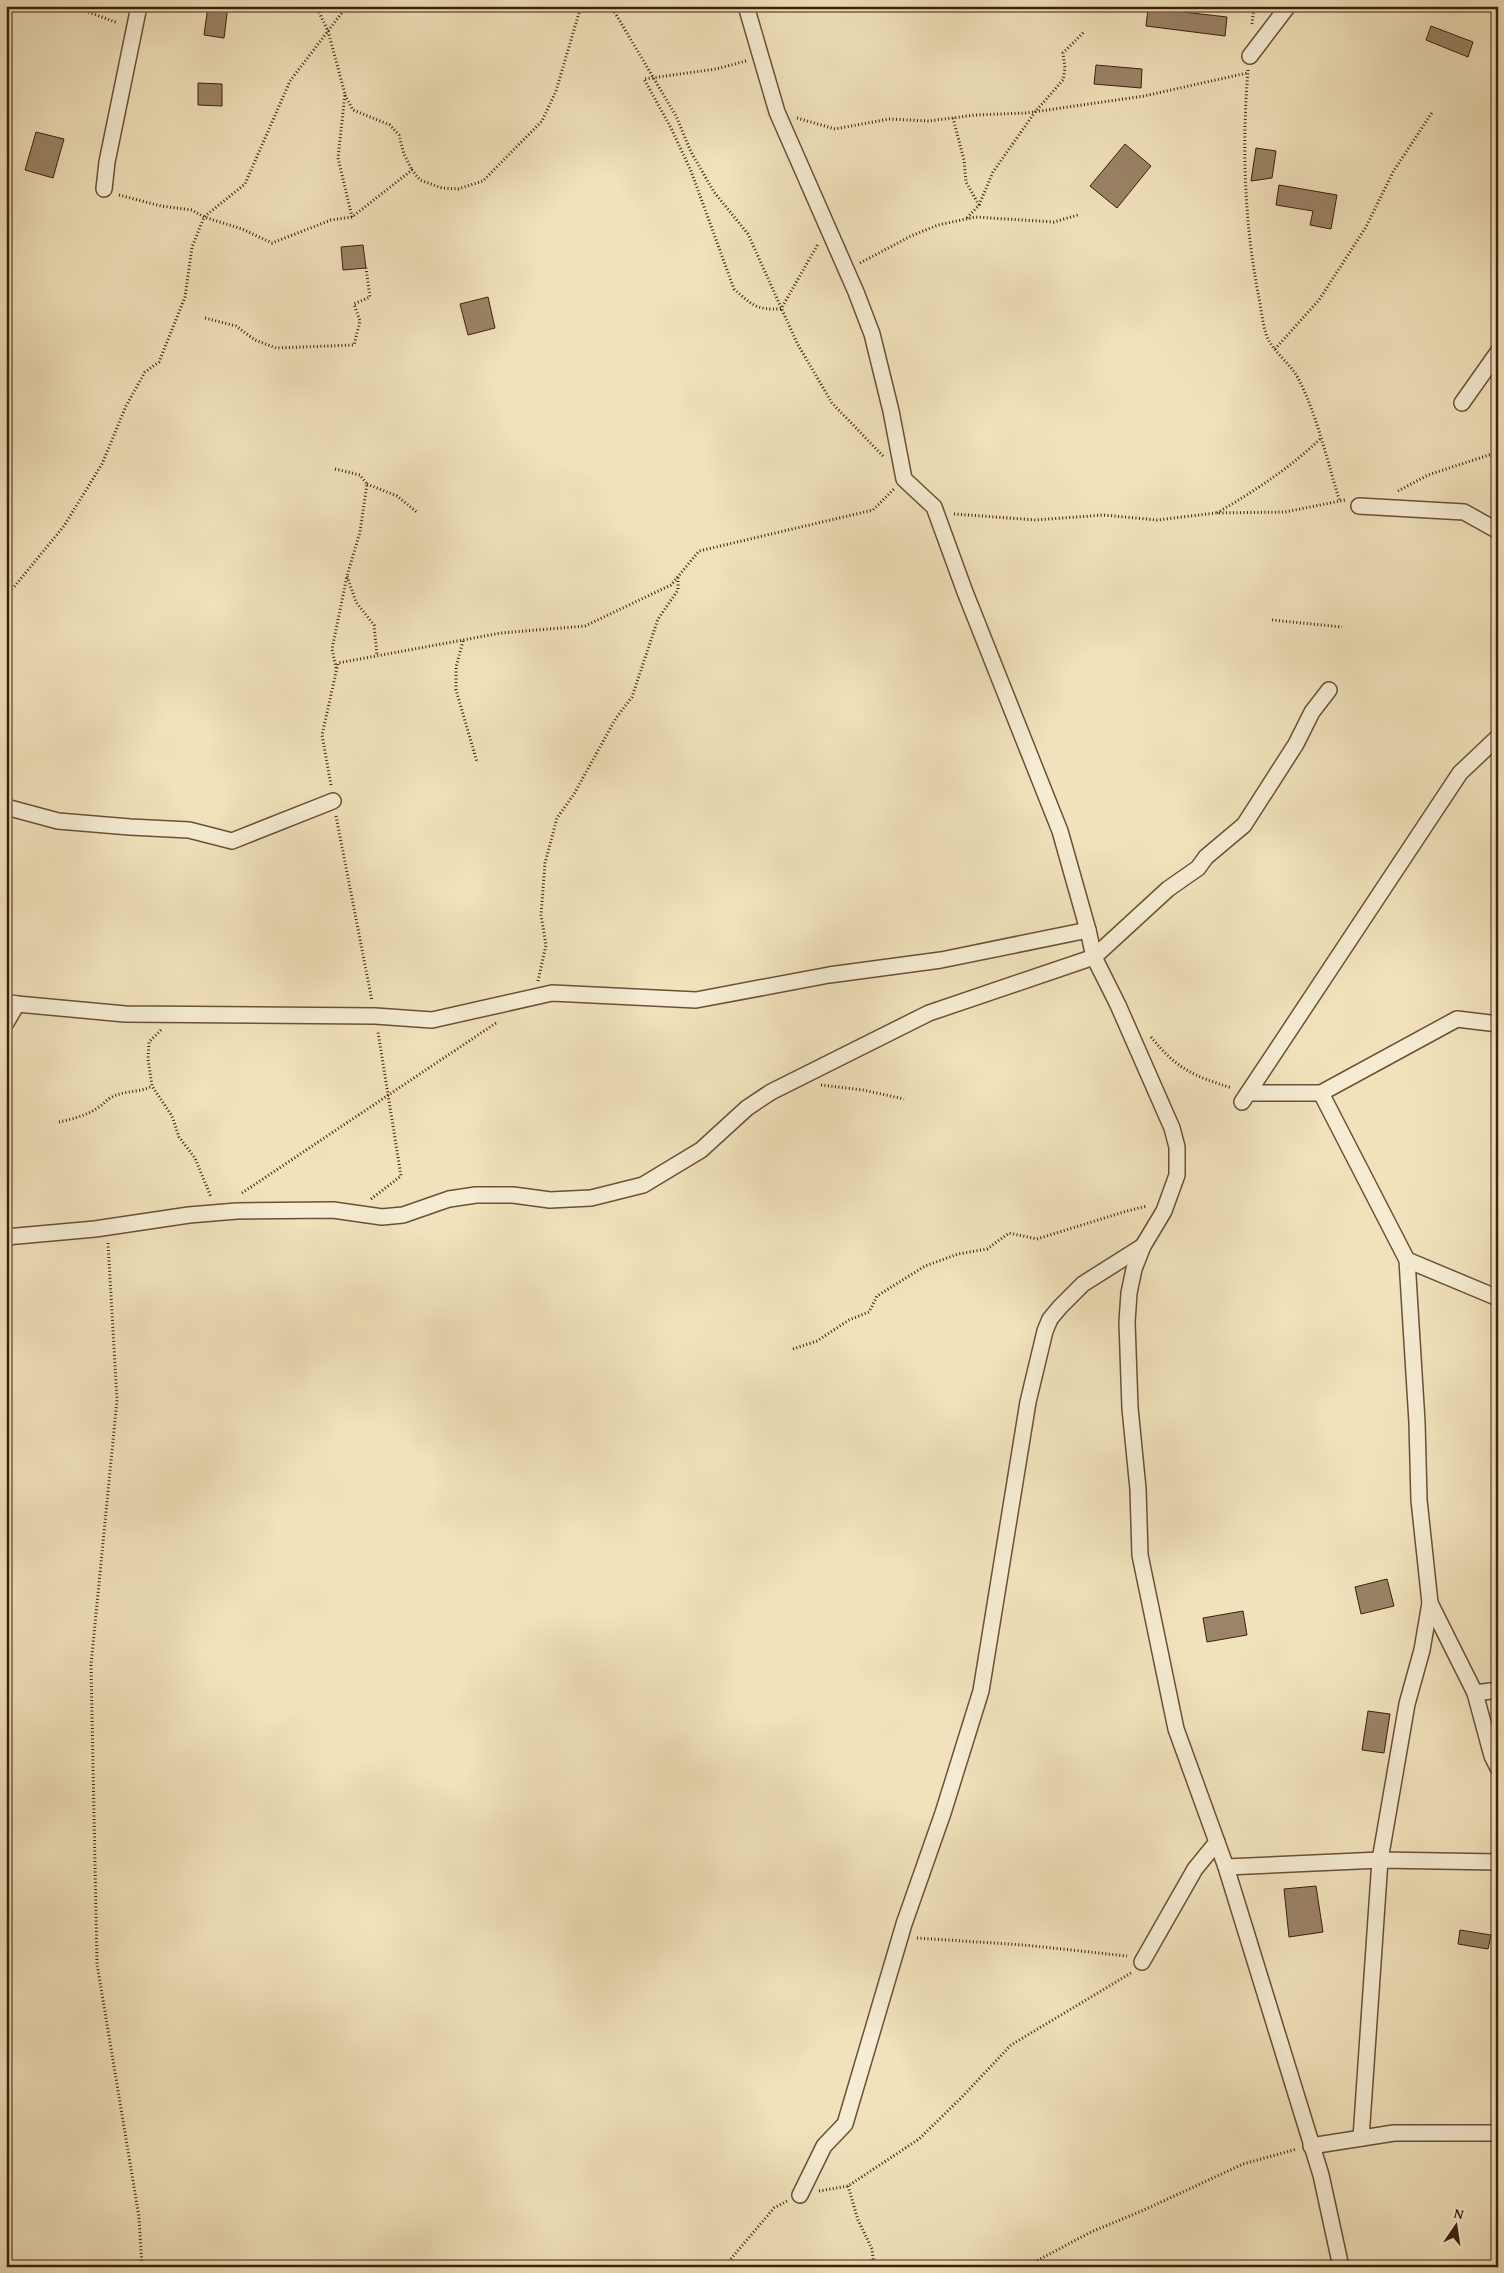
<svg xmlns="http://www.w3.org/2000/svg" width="1504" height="2273" viewBox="0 0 1504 2273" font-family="'Gentium Book Plus',serif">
<rect width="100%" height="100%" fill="#f1e2bb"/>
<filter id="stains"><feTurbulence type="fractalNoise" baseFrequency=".004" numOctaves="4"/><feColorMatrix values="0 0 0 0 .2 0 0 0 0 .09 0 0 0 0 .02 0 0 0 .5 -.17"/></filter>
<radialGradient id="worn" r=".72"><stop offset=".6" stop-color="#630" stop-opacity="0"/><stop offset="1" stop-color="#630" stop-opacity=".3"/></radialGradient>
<g fill="#9b8467" stroke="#3e1f0c">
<polygon points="208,6 228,6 224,38 204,35"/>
<polygon points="1148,8 1227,17 1225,36 1146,26"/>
<polygon points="1431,26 1473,42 1468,57 1426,40"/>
<polygon points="1096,65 1142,69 1141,88 1094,84"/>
<polygon points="198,83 222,84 222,106 198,105"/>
<polygon points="36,132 64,139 53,178 25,170"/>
<polygon points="1125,144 1151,166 1117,208 1090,186"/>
<polygon points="1256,148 1276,151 1272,178 1251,181"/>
<polygon points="1279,185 1337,195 1331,229 1310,225 1313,211 1276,205"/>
<polygon points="363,245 366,268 343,270 341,247"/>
<polygon points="488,297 495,328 468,335 460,304"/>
<polygon points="1387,1579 1394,1606 1361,1614 1355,1587"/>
<polygon points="1243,1611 1247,1635 1207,1642 1203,1618"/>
<polygon points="1368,1711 1390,1714 1384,1753 1362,1750"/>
<polygon points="1316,1886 1323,1932 1289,1937 1284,1889"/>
<polygon points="1460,1930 1491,1935 1488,1949 1458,1944"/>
</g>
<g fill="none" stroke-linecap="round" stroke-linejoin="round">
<g stroke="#6b5038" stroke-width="18">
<g id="street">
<polyline points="746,6 777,112 856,292 872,334 891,411 904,479 934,507 965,592 1060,831 1088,930 1094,957 1118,1005 1172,1128 1177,1147 1177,1175 1164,1211 1143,1246 1134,1269 1129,1293 1127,1322 1130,1408 1138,1489 1140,1555 1176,1729 1226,1867 1321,2175 1341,2267"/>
<polyline points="1250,56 1288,6"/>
<polyline points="104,189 107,162 139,6"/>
<polyline points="1462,403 1498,352"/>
<polyline points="1359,506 1464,512 1498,531"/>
<polyline points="6,807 58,821 130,827 189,830 232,841 333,801"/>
<polyline points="6,1002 17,1004 125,1014 375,1016 432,1020 552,993 696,1000 829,975 941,960 1088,930"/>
<polyline points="6,1023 17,1004"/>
<polyline points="1248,1093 1321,1093 1457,1019 1498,1024"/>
<polyline points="1321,1093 1407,1260 1417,1422 1419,1500 1430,1603 1422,1650 1407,1704 1380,1860 1361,2138"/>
<polyline points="1242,1102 1460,773 1498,737"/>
<polyline points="6,1237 95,1229 189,1215 237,1211 333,1210 382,1217 403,1215 449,1199 476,1195 513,1195 550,1200 591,1198 643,1185 701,1150 747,1108 771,1092 929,1013 1094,957 1168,889 1198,868 1206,857 1244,825 1296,744 1312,712 1329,690"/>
<polyline points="1407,1260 1498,1298"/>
<polyline points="1430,1603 1475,1693 1492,1756 1498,1768"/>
<polyline points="1475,1693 1498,1690"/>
<polyline points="1226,1867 1380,1860 1498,1862"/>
<polyline points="1142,1962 1195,1869 1217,1842"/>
<polyline points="1311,2146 1394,2133 1498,2133"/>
<polyline points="800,2195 824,2146 845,2124 904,1924 943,1813 981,1691 1028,1402 1045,1331 1050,1319 1060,1307 1083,1284 1143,1246"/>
</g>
</g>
<g stroke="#3e1f0c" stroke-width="3" stroke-dasharray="1 2.5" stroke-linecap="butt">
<polyline points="72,6 118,23"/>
<polyline points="316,6 328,31 345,94 338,158 352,217"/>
<polyline points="611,6 676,116 691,152 714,192 748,234 797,343 832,403 883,456"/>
<polyline points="1252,24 1254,6"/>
<path d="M746,61L716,69L644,79L671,128L691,171L734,289C752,305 756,310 781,309L818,244"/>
<path d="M1248,70C1242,144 1244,219 1258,293C1261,306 1262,321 1266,334C1272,352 1291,363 1299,380C1318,418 1327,461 1340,502"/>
<polyline points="345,95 353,110 390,125 399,135 404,154 412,170"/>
<polyline points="797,118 835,129 889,119 929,121 975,115 1026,113 1144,96 1247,73"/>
<polyline points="953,118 964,160 966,182 979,205 967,218"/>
<polyline points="119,195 161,206 192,210 204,217 242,229 272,243 331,220 352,217 412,170 420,180 442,188 458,189 483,181 542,121 556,91 581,6"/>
<polyline points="979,205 993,172 1035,112 1063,80 1065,68 1063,53 1085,31"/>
<polyline points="860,263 911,236 938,225 975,217 1054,222 1078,215"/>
<polyline points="205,318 236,326 255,340 276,348 354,345 360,321 354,304 370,297 366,268"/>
<polyline points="1275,349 1319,300 1366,227 1393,172 1433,111"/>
<polyline points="335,469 360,475 367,484 360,532 347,576"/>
<polyline points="367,484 397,496 418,513"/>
<polyline points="1398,491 1428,475 1498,452"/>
<path d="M1217,513C1254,491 1289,469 1320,439"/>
<polyline points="954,514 1036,520 1103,515 1157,520 1216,513 1285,512 1345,500"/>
<polyline points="6,593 14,587 64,526 102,464 126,406 145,372 159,362 185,297 192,247 204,217 245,184 290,81 347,6"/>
<polyline points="1272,620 1342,627"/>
<polyline points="463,641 456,667 456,690 477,762"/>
<polyline points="336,668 332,649 347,576 356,602 374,625 377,656"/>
<polyline points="331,785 322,735 338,663 501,633 585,626 671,585 699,551 873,510 894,489"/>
<polyline points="336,816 372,1001"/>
<polyline points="538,981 546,945 541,915 545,863 557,818 574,794 616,718 632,697 658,619 678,590 678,577"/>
<polyline points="161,1030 149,1042 148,1059 152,1086 172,1116 179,1137 195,1158 211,1197"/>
<path d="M1151,1037C1177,1069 1193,1076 1232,1088"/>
<polyline points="821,1085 863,1090 904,1099"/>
<path d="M59,1122C73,1119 88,1115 99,1107C104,1104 107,1099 112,1097C125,1090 140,1093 152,1086"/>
<polyline points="242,1193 496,1023"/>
<polyline points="371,1199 401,1176 378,1032"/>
<polyline points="108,1243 117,1400 91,1665 97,1964 139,2217 142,2267"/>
<polyline points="793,1349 817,1341 849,1320 869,1312 877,1296 925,1266 958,1254 987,1249 1009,1233 1037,1239 1127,1211 1147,1206"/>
<polyline points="917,1938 1024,1945 1127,1956"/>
<polyline points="848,2186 858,2220 872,2249 874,2267"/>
<polyline points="819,2191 848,2186 919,2139 961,2098 1011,2045 1131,1973"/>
<polyline points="724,2267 774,2208 787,2201"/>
<polyline points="1025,2267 1091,2232 1144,2210 1243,2164 1297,2149"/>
</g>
<use href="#street" stroke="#f6ecd3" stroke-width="15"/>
</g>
<rect width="1504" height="2273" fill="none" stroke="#f1e2bb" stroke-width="25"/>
<rect x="8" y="8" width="1489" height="2258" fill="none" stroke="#3e1f0c" stroke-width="2.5"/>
<rect x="12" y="12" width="1479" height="2248" fill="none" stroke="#3e1f0c"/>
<g transform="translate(1456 2226) rotate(13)" stroke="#f6ecd3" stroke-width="4" paint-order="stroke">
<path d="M0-4L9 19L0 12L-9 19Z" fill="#3e1f0c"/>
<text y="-8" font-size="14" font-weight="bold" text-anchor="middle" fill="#3e1f0c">N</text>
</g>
<rect width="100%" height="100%" filter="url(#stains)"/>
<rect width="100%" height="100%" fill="url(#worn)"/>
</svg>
